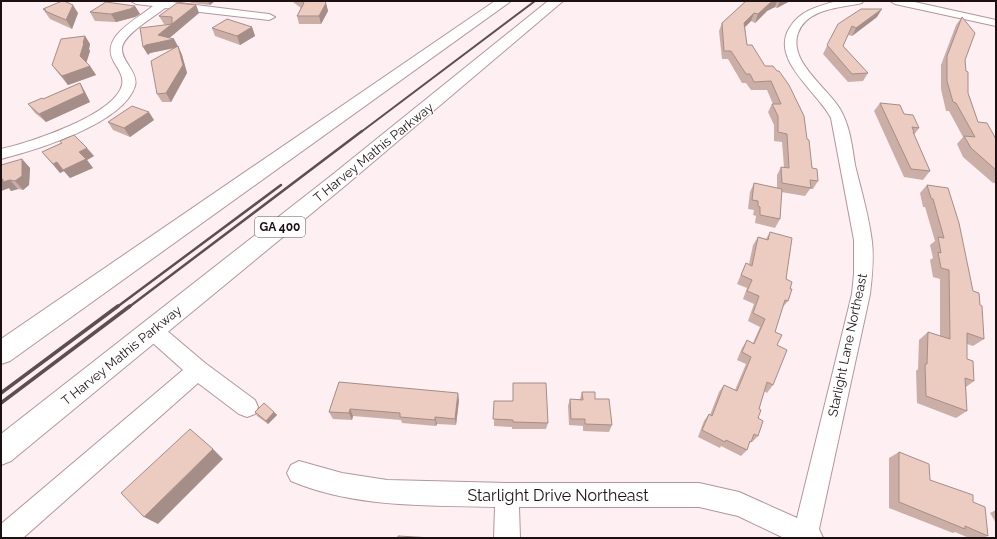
<svg xmlns="http://www.w3.org/2000/svg" width="997" height="539" viewBox="0 0 997 539" font-family="Raleway,sans-serif">
<rect width="100%" height="100%" fill="#fdeff2"/>
<g fill="none" stroke-linecap="round" stroke-linejoin="round">
<g stroke="#b5959c" stroke-width="2">
<g id="minor">
<path d="M131,1H164L269,14L275,17L269,20L165,8C154,17 122,35 122,49C122,56 126,61 129,66C133,72 137,79 135,86C123,124 36,150 1,159V149C29,143 115,115 122,85C124,76 118,69 114,62C99,37 137,19 153,6L136,4Z"/>
<path d="M837,1H863L862,3C841,8 807,8 798,33C788,62 827,87 840,109C850,126 852,146 855,165C861,190 869,216 872,242C874,260 872,277 870,294L819,529L823,538H784L738,516L699,507H519L520,538H494L495,507C426,505 355,508 291,481L287,473L291,465L299,461L342,473L387,480L507,483H699L739,492L797,518L852,294L854,274V240L831,118C817,91 769,59 790,27C801,10 819,6 837,1Z"/>
<polygon points="890,1 910,1 996,20 996,26 895,4"/>
<polygon points="152,322 159,324 205,363 255,400 258,407 255,414 247,417 239,414 198,383 23,538 1,538 1,524 183,370 145,336 142,330 145,324"/>
</g>
</g>
<g stroke="#b5959c" stroke-width="2">
<g id="highway">
<polygon points="495,1 511,1 10,361 1,364 1,339"/>
<polygon points="548,1 563,1 346,185 11,461 1,465 1,434 332,175"/>
</g>
</g>
<use href="#minor" fill="#fff" fill-rule="evenodd"/>
<use href="#highway" fill="#fff" fill-rule="evenodd"/>
<polyline stroke="#5c4f52" stroke-width="2" points="361,132 535,1"/>
<g stroke="#5c4f52" stroke-width="2.5">
<polyline points="117,307 281,185"/>
<polyline points="129,307 362,131"/>
</g>
<g stroke="#5c4f52" stroke-width="3.5">
<polyline points="1,393 118,306"/>
<polyline points="1,403 130,306"/>
</g>
</g>
<g fill="#cbafa6">
<polygon points="190,1 215,1 210,5 191,3"/>
<polygon points="220,1 238,1 236,2"/>
<polygon points="293,1 324,1 326,3 328,11 321,24 299,24 297,16 301,8 293,2"/>
<polygon points="746,1 790,1 777,8 775,7 767,11 755,23 751,21 745,27 747,45 752,45 807,139 812,168 818,181 813,189 810,189 805,196 781,192 780,219 775,228 755,223 756,216 753,215 754,210 748,209 750,192 754,183 777,188 777,175 781,167 784,167 782,142 774,141 774,125 768,112 772,104 773,104 767,90 751,90 746,83 742,83 728,59 722,59 719,31 722,23"/>
<polygon points="196,5 199,13 169,38 174,39 178,46 182,55 187,73 171,102 162,102 157,94 176,48 150,53 148,55 166,25 164,24 159,16"/>
<polygon points="135,6 140,14 135,17 116,22 95,21 90,12"/>
<polygon points="43,9 78,13 72,29 50,19"/>
<polygon points="877,17 852,36 848,35 843,46 868,73 863,81 848,82 823,54 838,24"/>
<polygon points="962,17 966,71 968,93 978,122 996,139 996,183 993,183 963,157 957,144 963,137 949,111 946,111 941,89 941,65 956,25"/>
<polygon points="252,27 255,36 240,45 215,36 212,28"/>
<polygon points="85,36 90,44 89,49 90,51 86,62 90,66 96,75 68,85 58,73 52,65"/>
<polygon points="80,83 85,92 90,102 46,122 35,113 28,104 43,99"/>
<polygon points="880,103 904,114 919,128 914,135 930,171 923,180 904,177 874,111"/>
<polygon points="154,120 130,137 113,130 108,122"/>
<polygon points="60,141 94,156 87,160 93,168 70,178 64,171 60,173 42,152 61,143"/>
<polygon points="22,159 30,168 29,185 23,190 18,189 11,191 9,188 1,191"/>
<polygon points="927,185 973,291 980,305 984,339 973,346 967,344 967,359 974,381 966,387 967,411 956,418 917,403 916,371 918,369 919,340 928,332 940,336 940,279 933,277 930,260 933,258 930,245 935,241 925,207 923,207 920,193"/>
<polygon points="770,232 790,289 788,301 782,308 775,332 777,345 773,385 767,393 764,391 759,409 758,436 752,442 751,442 749,444 747,450 741,456 721,446 720,448 698,437 704,421 709,414 710,415 719,392 724,385 735,390 746,364 737,360 742,348 747,340 753,343 760,327 748,321 754,304 743,299 747,288 737,284 742,272 746,263 749,264 753,245 758,237 766,239"/>
<polygon points="339,382 459,400 456,425 437,424 436,426 402,423 401,420 353,416 352,420 333,419 329,412"/>
<polygon points="513,383 548,423 546,429 512,429 512,427 494,426 494,401 513,401"/>
<polygon points="582,392 595,399 612,425 609,432 583,431 583,426 569,425 568,406 570,399 580,399"/>
<polygon points="255,412 274,412 277,415 268,424 257,416"/>
<polygon points="899,452 930,480 973,502 988,536 982,538 969,538 955,532 953,533 889,508 889,458"/>
<polygon points="996,510 996,523 990,513"/>
</g>
<g fill="#a58e87">
<polygon points="208,1 215,1 210,5"/>
<polygon points="774,1 777,1 775,7 767,11 755,23 758,14 770,3"/>
<polygon points="780,1 790,1 777,8"/>
<polygon points="326,3 328,11 321,24 319,16"/>
<polygon points="73,5 78,13 72,29 66,20"/>
<polygon points="196,5 199,13 166,41 174,39 178,47 150,53 148,55 143,47"/>
<polygon points="135,6 140,14 135,17 116,22 111,14"/>
<polygon points="882,9 877,17 852,36 856,28"/>
<polygon points="754,13 751,21 741,31 744,23"/>
<polygon points="252,27 255,36 240,45 237,36"/>
<polygon points="85,36 90,44 89,49 90,51 86,64 80,56 83,43"/>
<polygon points="178,46 182,55 187,73 171,102 166,93"/>
<polygon points="90,66 96,75 68,85 62,76"/>
<polygon points="80,83 85,92 90,102 46,122 39,114"/>
<polygon points="149,112 154,120 130,137 124,128"/>
<polygon points="87,148 94,156 87,160 93,168 70,178 63,170 79,152"/>
<polygon points="22,159 30,168 29,185 23,190 15,181"/>
<polygon points="57,162 64,171 60,173 53,164"/>
<polygon points="3,179 10,180 18,189 11,191 9,188 1,191 1,180"/>
<polygon points="458,393 459,400 456,425 455,419"/>
<polygon points="350,409 353,416 352,420 349,413"/>
<polygon points="274,412 277,415 268,424 266,421"/>
<polygon points="435,417 437,424 436,426 435,420"/>
<polygon points="213,449 223,459 158,524 144,517"/>
</g>
<g fill="#eccbc1" stroke="#a58e87">
<polygon points="62,1 64,1 73,5 66,20 45,11 46,10 43,9"/>
<polygon points="301,1 324,1 326,3 319,16 297,16 304,3"/>
<polygon points="746,1 774,1 770,3 758,14 754,13 744,23 747,45 752,45 765,66 773,66 777,71 779,71 789,85 804,116 807,139 809,140 812,168 817,169 818,181 810,180 811,188 782,183 781,167 789,168 787,134 778,132 778,116 772,104 781,104 771,81 754,82 750,74 746,74 731,51 724,51 722,23"/>
<polygon points="106,2 135,6 130,9 111,14 90,12"/>
<polygon points="177,3 196,5 158,35 174,39 146,45 143,47 140,28 172,24 172,17 159,16"/>
<polygon points="861,9 882,9 856,28 852,26 843,46 868,73 852,74 827,45 838,24"/>
<polygon points="962,17 975,33 965,60 966,71 968,72 968,93 978,122 987,123 996,139 996,170 971,148 964,136 975,137 956,103 953,102 947,81 947,56"/>
<polygon points="227,19 252,27 237,36 212,28"/>
<polygon points="85,36 83,43 84,43 80,56 90,66 62,76 52,65 61,39"/>
<polygon points="178,46 183,65 166,93 157,94 151,61"/>
<polygon points="80,83 84,93 39,114 28,104 42,98 43,99"/>
<polygon points="880,103 900,105 904,114 913,115 919,128 912,127 914,132 913,132 930,171 911,169"/>
<polygon points="132,106 149,112 124,128 108,122"/>
<polygon points="74,135 87,148 79,152 86,159 63,170 57,162 53,164 42,152 62,143 60,141"/>
<polygon points="22,159 22,176 15,181 10,180 3,182 3,179 1,180 1,165"/>
<polygon points="754,183 782,189 780,219 760,215 760,207 758,206 758,201 752,200"/>
<polygon points="927,185 948,188 959,223 973,291 979,293 980,305 982,306 984,339 967,333 967,359 973,361 974,381 965,378 967,411 926,396 925,364 927,364 928,332 950,339 949,270 941,268 938,252 941,253 938,237 944,238 933,199 931,198"/>
<polygon points="770,232 792,238 786,279 792,282 790,289 792,289 788,301 785,300 775,332 782,335 777,345 787,350 773,385 767,382 759,409 761,410 758,418 763,421 758,436 754,434 751,442 750,441 747,450 726,440 725,442 702,430 709,414 712,416 724,385 737,391 751,357 742,352 747,340 754,344 765,319 753,313 759,296 747,291 752,280 741,275 746,263 752,266 758,237 768,240"/>
<polygon points="339,382 458,393 455,419 435,417 435,420 400,417 400,413 350,409 349,413 329,412"/>
<polygon points="513,383 546,383 548,423 513,422 513,420 493,419 494,401 513,401"/>
<polygon points="582,392 595,392 595,399 609,399 612,425 585,424 585,419 571,419 570,399 583,400"/>
<polygon points="264,403 274,412 266,421 255,412"/>
<polygon points="190,429 213,449 144,517 121,493"/>
<polygon points="899,452 929,464 930,480 973,495 973,502 985,507 988,536 965,526 965,529 899,502"/>
<polygon points="398,536 432,538 398,538"/>
</g>
<g text-anchor="middle" stroke-width="3" stroke-linejoin="round" paint-order="stroke">
<rect fill="#fff" stroke="#60585a" stroke-width="1" x="255" y="217" width="50" height="20" rx="3"/>
<g font-size="12" font-weight="bold" fill="#1c1013">
<text x="280" y="231">GA 400</text>
</g>
<g font-size="13" fill="#1c1013" stroke="#fff">
<text transform="translate(373 152) rotate(-39)" y="5">T Harvey Mathis Parkway</text>
<text transform="translate(847 345) rotate(-78)" y="5">Starlight Lane Northeast</text>
<text transform="translate(121 355) rotate(-39)" y="5">T Harvey Mathis Parkway</text>
</g>
<g font-size="16" fill="#1c1013" stroke="#fff">
<text x="558" y="501">Starlight Drive Northeast</text>
</g>
</g>
<rect width="997" height="539" fill="none" stroke="#1c1013" stroke-width="4"/>
</svg>
